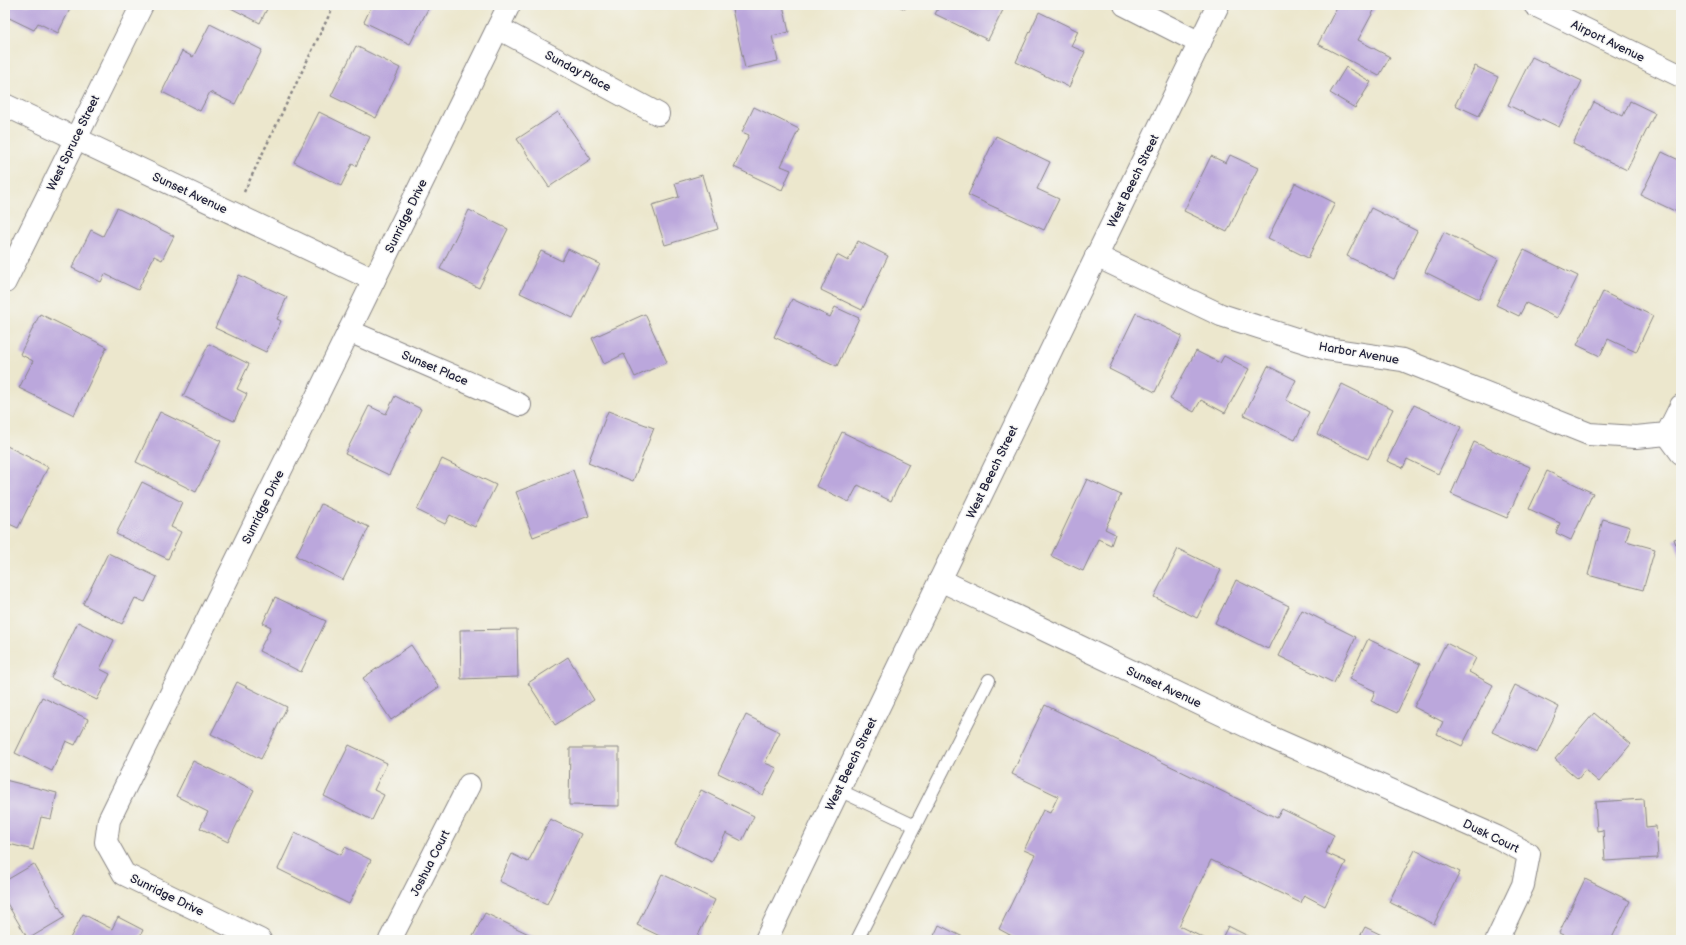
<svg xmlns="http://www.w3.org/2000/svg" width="1686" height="945" viewBox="0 0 1686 945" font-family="'Balsamiq Sans',sans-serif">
<rect width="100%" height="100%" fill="#f6f6f2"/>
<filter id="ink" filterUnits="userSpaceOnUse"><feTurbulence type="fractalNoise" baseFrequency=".025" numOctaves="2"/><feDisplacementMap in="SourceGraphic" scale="8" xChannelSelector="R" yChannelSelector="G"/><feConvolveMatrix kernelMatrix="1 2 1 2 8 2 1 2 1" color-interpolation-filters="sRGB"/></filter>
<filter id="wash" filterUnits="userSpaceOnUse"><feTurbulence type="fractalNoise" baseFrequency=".012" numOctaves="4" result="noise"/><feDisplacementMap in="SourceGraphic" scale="16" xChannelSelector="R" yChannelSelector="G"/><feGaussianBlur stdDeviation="0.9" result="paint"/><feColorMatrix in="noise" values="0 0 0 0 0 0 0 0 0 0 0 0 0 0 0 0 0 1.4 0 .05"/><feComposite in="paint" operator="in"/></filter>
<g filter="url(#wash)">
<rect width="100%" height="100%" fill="#ece7cd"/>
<g id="blocks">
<g fill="#bba7dc">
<polygon points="5,5 72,5 58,33 38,23 34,30 5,16"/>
<polygon points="225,5 269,5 260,23"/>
<polygon points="372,5 430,5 410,44 364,22"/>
<polygon points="731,5 783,5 789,32 772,36 778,61 745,68"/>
<polygon points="896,5 907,5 905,9"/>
<polygon points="940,5 998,5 1004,8 988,40 935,14"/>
<polygon points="1338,5 1377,5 1358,40 1390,57 1379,76 1318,44"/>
<polygon points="1039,12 1078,31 1071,46 1085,52 1069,87 1016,62"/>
<polygon points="210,24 262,50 235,104 210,92 200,111 162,92 182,51 193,57"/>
<polygon points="356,46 400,68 376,118 331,96"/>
<polygon points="1532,57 1582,81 1559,127 1542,119 1541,121 1508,105"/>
<polygon points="1475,66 1498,77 1479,116 1455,105"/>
<polygon points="1346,67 1371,82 1355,108 1330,93"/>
<polygon points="1630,101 1655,113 1627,170 1573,144 1594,102 1623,116"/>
<polygon points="754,107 799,129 781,166 791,170 782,190 734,167 749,135 742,132"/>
<polygon points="319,112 370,137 356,166 352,164 341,186 294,162"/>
<polygon points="558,112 591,159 549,187 517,139"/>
<polygon points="996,136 1050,162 1037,189 1059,199 1044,230 968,195"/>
<polygon points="1662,152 1681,161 1681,214 1641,195"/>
<polygon points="1230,155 1258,168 1227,232 1184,211 1211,156 1226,163"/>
<polygon points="702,175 718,229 665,245 652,205 679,197 675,183"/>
<polygon points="1295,183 1335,203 1308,258 1268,238"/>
<polygon points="117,208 174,236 162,260 154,256 138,290 105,274 101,282 72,268 91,230 103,236"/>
<polygon points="1371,208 1417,231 1394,279 1347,256"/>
<polygon points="469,210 508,229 479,288 440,269"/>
<polygon points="1444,232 1498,259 1479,299 1425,272"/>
<polygon points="858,241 888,256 862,310 821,290 837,255 848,261"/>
<polygon points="568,249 600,264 573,318 520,293 541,251 562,261"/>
<polygon points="1524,250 1578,276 1557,318 1526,303 1519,316 1496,305"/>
<polygon points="239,275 287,297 277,319 281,321 266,352 215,328"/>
<polygon points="1603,292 1653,316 1636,352 1608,339 1600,356 1577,345"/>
<polygon points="792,299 830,317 835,307 859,318 837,366 774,337"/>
<polygon points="1136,313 1182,336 1155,392 1109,369"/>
<polygon points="40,314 107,347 74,415 19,388 33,361 20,354"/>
<polygon points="645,314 667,362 635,377 624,354 604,364 592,338"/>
<polygon points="209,344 249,364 237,389 247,394 234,421 183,396"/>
<polygon points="1196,351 1220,363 1224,356 1249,369 1225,413 1201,400 1194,412 1170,399"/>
<polygon points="1268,366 1296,380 1286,400 1309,412 1295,440 1244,415"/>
<polygon points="1342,384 1393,409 1368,459 1317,434"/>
<polygon points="395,396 421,409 389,475 345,454 369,406 386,414"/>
<polygon points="1414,405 1461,427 1438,474 1407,459 1403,468 1387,461"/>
<polygon points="608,411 654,428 633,481 588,463"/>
<polygon points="160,412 221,441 196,492 136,462"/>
<polygon points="842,432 909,464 891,501 858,485 849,502 816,486"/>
<polygon points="1474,442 1530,467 1507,518 1451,494"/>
<polygon points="5,445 48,467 18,528 5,522"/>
<polygon points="442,459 496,485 475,527 450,515 445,524 417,510"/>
<polygon points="573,470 589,516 533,537 516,492"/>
<polygon points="1547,471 1593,493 1571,540 1556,533 1560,523 1529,509"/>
<polygon points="1087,479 1121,495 1105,529 1115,534 1111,545 1098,539 1083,571 1051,556"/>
<polygon points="142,482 182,502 171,527 181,532 168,559 116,534"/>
<polygon points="321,504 369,527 343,580 296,556"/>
<polygon points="1603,519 1630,527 1626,541 1655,549 1643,590 1588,575"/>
<polygon points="1681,537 1681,559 1674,539"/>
<polygon points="1178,549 1221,570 1197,618 1154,597"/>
<polygon points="108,553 157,577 145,602 135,598 122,624 83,604"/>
<polygon points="1236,580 1289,606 1268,649 1215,623"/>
<polygon points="275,597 326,621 301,672 259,651 271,627 263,623"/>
<polygon points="1302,610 1356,637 1334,683 1279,656"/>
<polygon points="78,622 114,640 100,669 110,674 97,700 51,678"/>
<polygon points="517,629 518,677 461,679 460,630"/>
<polygon points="1368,639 1420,664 1397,713 1371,701 1375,691 1349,679"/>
<polygon points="1446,643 1476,658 1469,672 1493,685 1462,746 1437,734 1443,722 1414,707"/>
<polygon points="411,645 439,687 391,720 363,678"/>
<polygon points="568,657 594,700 555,725 528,683"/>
<polygon points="237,682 287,707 261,759 211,734"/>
<polygon points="1515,685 1559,707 1537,753 1492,732"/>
<polygon points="42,697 88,719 75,745 66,741 52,771 15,753"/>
<polygon points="1045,705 1277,818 1282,809 1334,835 1326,853 1346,862 1325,906 1304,895 1301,903 1211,860 1179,926 1208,940 1019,940 999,929 1035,855 1024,850 1043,810 1050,813 1058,796 1012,774"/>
<polygon points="1594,713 1631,744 1599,782 1585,770 1578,779 1555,759"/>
<polygon points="746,715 780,732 765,763 777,768 763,795 718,773"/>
<polygon points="349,745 387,763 374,790 384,795 372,820 324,796"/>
<polygon points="570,748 619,748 619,806 569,805"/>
<polygon points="193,761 254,790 228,842 200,828 208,812 176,796"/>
<polygon points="5,780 57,793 51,819 41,817 33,850 5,843"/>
<polygon points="701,790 754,816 742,841 726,833 712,862 675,844"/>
<polygon points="1644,799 1646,827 1656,826 1658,858 1605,861 1603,830 1597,831 1595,802"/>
<polygon points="550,819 581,834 547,904 499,881 512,854 528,862"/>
<polygon points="295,833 341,855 345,847 371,860 349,904 278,869"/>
<polygon points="1415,850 1460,872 1434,924 1389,902"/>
<polygon points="34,864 65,917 28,939 5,900 5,881"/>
<polygon points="662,874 715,900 696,940 668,940 637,925"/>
<polygon points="1585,879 1630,901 1611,940 1573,940 1559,933"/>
<polygon points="485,913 541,940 471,940"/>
<polygon points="83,914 112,929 118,917 143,930 138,940 69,940"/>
<polygon points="939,925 969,940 932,940"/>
<polygon points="1228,926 1256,940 1221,940"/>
<polygon points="1365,927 1392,940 1358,940"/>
</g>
</g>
</g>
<g filter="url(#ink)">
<use href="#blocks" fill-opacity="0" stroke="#878484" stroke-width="1"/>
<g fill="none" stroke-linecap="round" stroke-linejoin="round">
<g stroke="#878484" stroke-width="14">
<g id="service">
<polyline points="839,790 915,826"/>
<polyline points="857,940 989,680"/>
</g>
</g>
<g stroke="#878484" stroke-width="24">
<g id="minor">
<polyline points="1125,5 1200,43"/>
<polyline points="1535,5 1681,76"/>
<polyline points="498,28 658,114"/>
<polyline points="5,105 374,280"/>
<polyline points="1096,256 1221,315 1327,349 1403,360 1589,434 1636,437 1667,434 1681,406"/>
<polyline points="5,282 142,5"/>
<polyline points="349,331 520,405"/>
<polyline points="1667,434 1681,453"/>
<polyline points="940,580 1261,733 1497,837 1529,854 1523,885 1497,940"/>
<polyline points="260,940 124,874 106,842 109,820 509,5"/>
<polyline points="390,940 469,785"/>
<polyline points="766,940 1218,5"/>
</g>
</g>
<polyline stroke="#878484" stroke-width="2.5" stroke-dasharray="3 3" stroke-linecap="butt" points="244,192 334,5"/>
<use href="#service" stroke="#fff" stroke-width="12"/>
<use href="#minor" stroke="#fff" stroke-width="22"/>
</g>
</g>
<g text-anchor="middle" stroke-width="3" stroke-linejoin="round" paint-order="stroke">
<g font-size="12" fill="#22223b" stroke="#f6f6f2">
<text transform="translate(1608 41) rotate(26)" y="4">Airport Avenue</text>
<text transform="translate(578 71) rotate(28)" y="4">Sunday Place</text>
<text transform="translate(73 143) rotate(-64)" y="4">West Spruce Street</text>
<text transform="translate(1133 181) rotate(-64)" y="4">West Beech Street</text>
<text transform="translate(190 193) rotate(25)" y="4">Sunset Avenue</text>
<text transform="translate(406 216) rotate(-64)" y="4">Sunridge Drive</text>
<text transform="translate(1359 353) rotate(10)" y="4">Harbor Avenue</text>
<text transform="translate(435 368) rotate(23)" y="4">Sunset Place</text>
<text transform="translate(992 472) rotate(-64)" y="4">West Beech Street</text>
<text transform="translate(263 507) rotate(-64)" y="4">Sunridge Drive</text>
<text transform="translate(1164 687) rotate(25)" y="4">Sunset Avenue</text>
<text transform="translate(851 764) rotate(-64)" y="4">West Beech Street</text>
<text transform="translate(1491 836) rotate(26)" y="4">Dusk Court</text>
<text transform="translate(430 863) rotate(-63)" y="4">Joshua Court</text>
<text transform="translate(167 895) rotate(26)" y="4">Sunridge Drive</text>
</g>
</g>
<rect width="1686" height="945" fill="none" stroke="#f6f6f2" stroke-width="20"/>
</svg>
